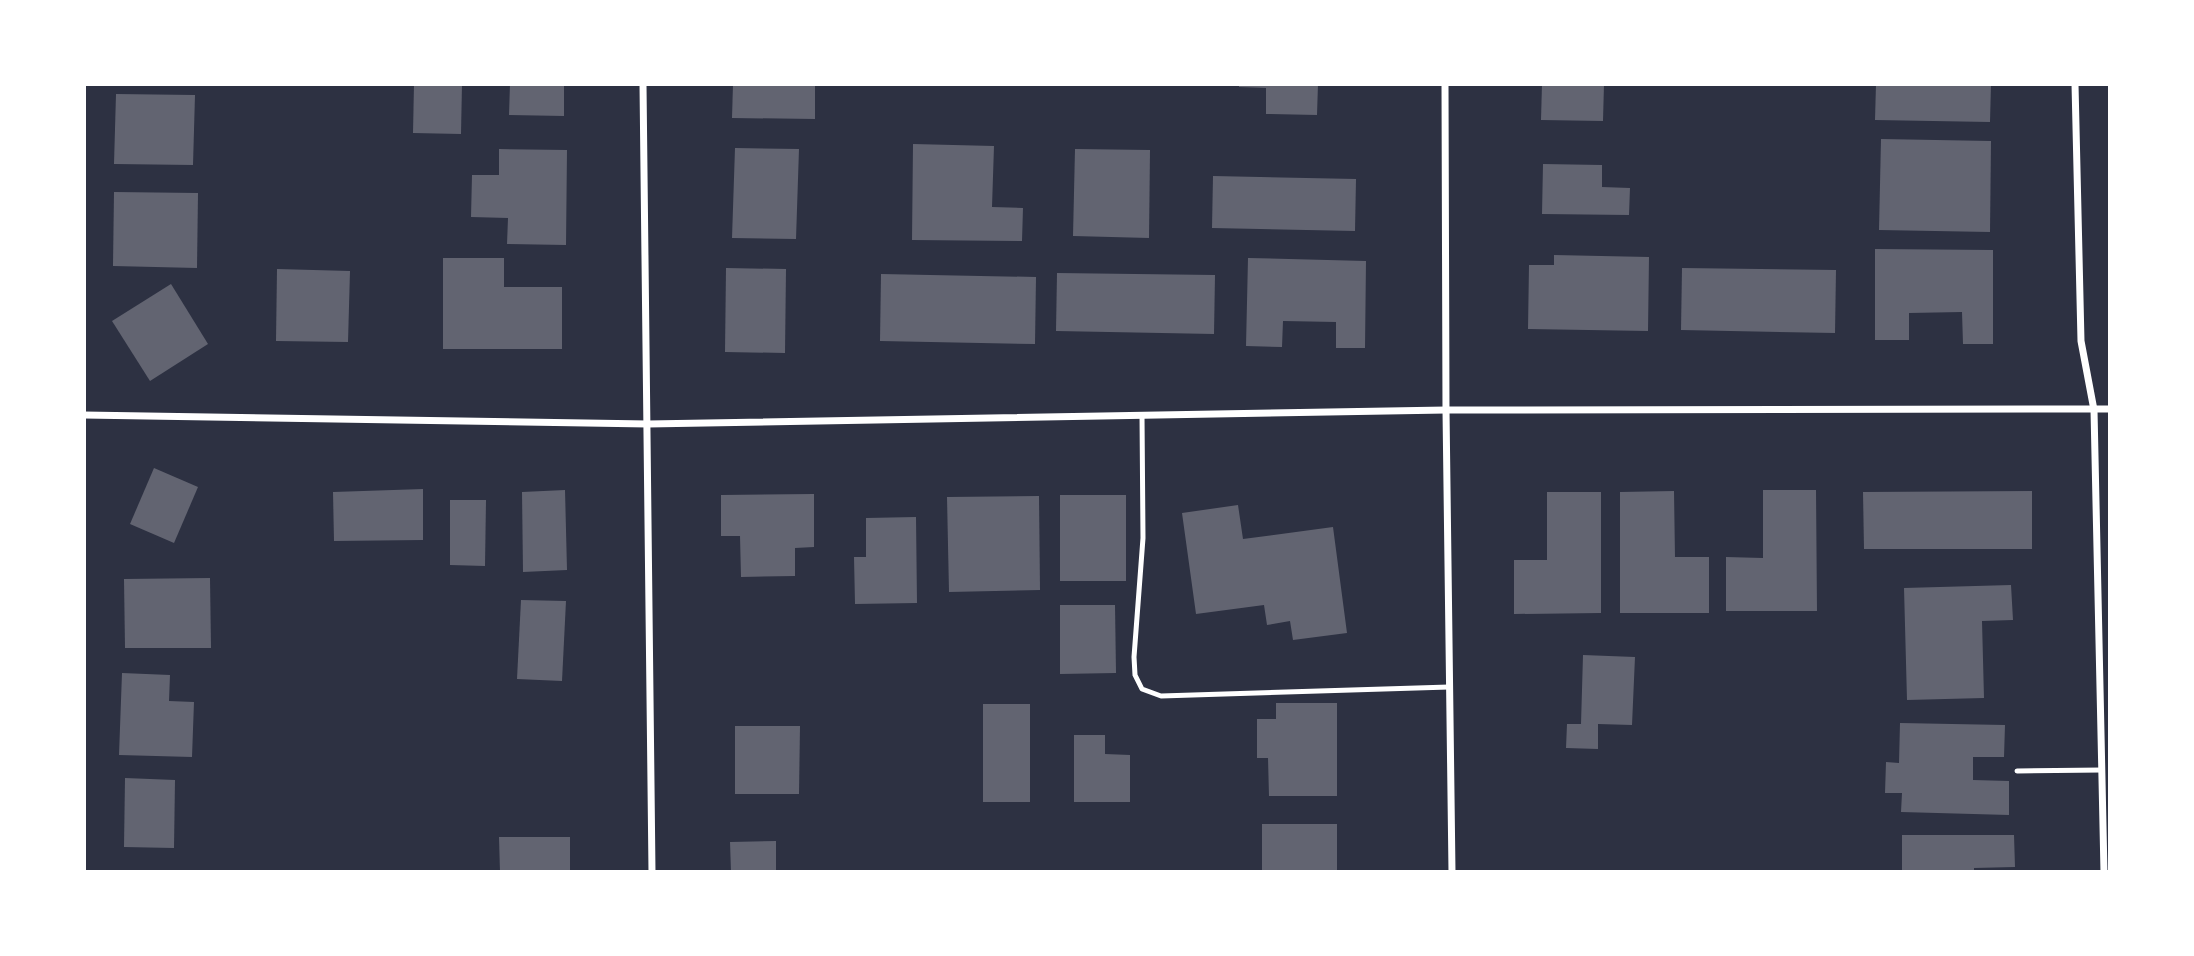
<svg xmlns="http://www.w3.org/2000/svg" width="2194" height="956" viewBox="0 0 2194 956" font-family="'Fira Sans Condensed',sans-serif">
<rect width="100%" height="100%" fill="#2d3142"/>
<g fill="#626471">
<polygon points="414,84 462,84 461,134 413,133"/>
<polygon points="510,84 564,84 564,116 509,115"/>
<polygon points="733,84 815,84 815,119 732,118"/>
<polygon points="1239,84 1318,84 1317,115 1266,114 1266,88 1239,87"/>
<polygon points="1542,84 1604,84 1603,121 1541,120"/>
<polygon points="1876,84 1991,84 1990,122 1875,120"/>
<polygon points="116,94 195,95 193,165 114,164"/>
<polygon points="1881,139 1991,141 1990,232 1879,230"/>
<polygon points="913,144 994,146 992,207 1023,208 1022,241 912,240"/>
<polygon points="735,148 799,149 796,239 732,238"/>
<polygon points="499,149 567,150 566,245 507,244 508,218 471,217 472,175 499,175"/>
<polygon points="1075,149 1150,150 1149,238 1073,236"/>
<polygon points="1543,164 1602,165 1602,187 1630,188 1629,215 1542,214"/>
<polygon points="1213,176 1356,179 1355,231 1212,228"/>
<polygon points="114,192 198,193 197,268 113,266"/>
<polygon points="1875,249 1993,250 1993,344 1963,344 1962,312 1909,313 1909,340 1875,340"/>
<polygon points="1554,255 1649,257 1648,331 1528,329 1529,265 1554,265"/>
<polygon points="443,258 504,258 504,287 562,287 562,349 443,349"/>
<polygon points="1248,258 1366,261 1365,348 1336,348 1336,322 1283,321 1282,347 1246,346"/>
<polygon points="726,268 786,269 785,353 725,352"/>
<polygon points="1682,268 1836,270 1835,333 1681,330"/>
<polygon points="277,269 350,271 348,342 276,341"/>
<polygon points="1057,273 1215,275 1214,334 1056,331"/>
<polygon points="881,274 1036,277 1035,344 880,341"/>
<polygon points="171,284 208,344 150,381 112,321"/>
<polygon points="154,468 198,487 174,543 130,524"/>
<polygon points="423,489 423,540 334,541 333,492"/>
<polygon points="565,490 567,570 523,572 522,492"/>
<polygon points="1763,490 1816,490 1817,611 1726,611 1726,557 1763,558"/>
<polygon points="1674,491 1675,557 1709,557 1709,613 1620,613 1620,492"/>
<polygon points="2032,491 2032,549 1864,549 1863,492"/>
<polygon points="1547,492 1601,492 1601,613 1514,614 1514,560 1547,560"/>
<polygon points="814,494 814,547 795,548 795,576 741,577 740,536 721,536 721,495"/>
<rect x="1060" y="495" width="66" height="86"/>
<polygon points="1039,496 1040,590 949,592 947,497"/>
<polygon points="450,500 486,500 485,566 450,565"/>
<polygon points="1238,505 1243,539 1333,527 1347,633 1293,640 1290,621 1267,625 1264,605 1196,614 1182,513"/>
<polygon points="916,517 917,603 855,604 854,557 866,557 866,518"/>
<polygon points="210,578 211,648 125,648 124,579"/>
<polygon points="2011,585 2013,620 1982,621 1984,698 1907,700 1904,588"/>
<polygon points="521,600 566,601 562,681 517,679"/>
<polygon points="1060,605 1115,605 1116,673 1060,674"/>
<polygon points="1583,655 1635,657 1632,725 1598,724 1598,749 1566,748 1567,724 1581,724"/>
<polygon points="122,673 170,675 169,701 194,702 192,757 119,755"/>
<polygon points="1276,703 1337,703 1337,796 1269,796 1268,758 1257,758 1257,719 1276,719"/>
<rect x="983" y="704" width="47" height="98"/>
<polygon points="1900,723 2005,725 2004,757 1973,757 1973,780 2009,781 2009,815 1901,812 1902,793 1885,793 1886,762 1899,763"/>
<polygon points="735,726 800,726 799,794 735,794"/>
<polygon points="1074,735 1105,735 1105,754 1130,755 1130,802 1074,802"/>
<polygon points="125,778 175,780 174,848 124,847"/>
<rect x="1262" y="824" width="75" height="48"/>
<polygon points="1902,835 2014,835 2015,867 1974,868 1974,872 1902,872"/>
<polygon points="499,837 570,837 570,872 500,872"/>
<polygon points="776,841 776,872 731,872 730,842"/>
</g>
<g fill="none" stroke-linecap="round" stroke-linejoin="round">
<g stroke="#fff" stroke-width="5">
<polyline points="1142,415 1143,538 1134,657 1135,675 1142,689 1161,696 1449,687"/>
<polyline points="2017,771 2102,770"/>
</g>
<g stroke="#fff" stroke-width="7">
<polyline points="643,84 652,872"/>
<polyline points="1445,84 1446,410 1452,872"/>
<polyline points="2075,84 2081,341 2094,410 2104,872"/>
<polyline points="84,415 648,424 1446,410 2110,409"/>
</g>
</g>
<rect width="2194" height="956" fill="none" stroke="#ffffff" stroke-width="172"/>
</svg>
